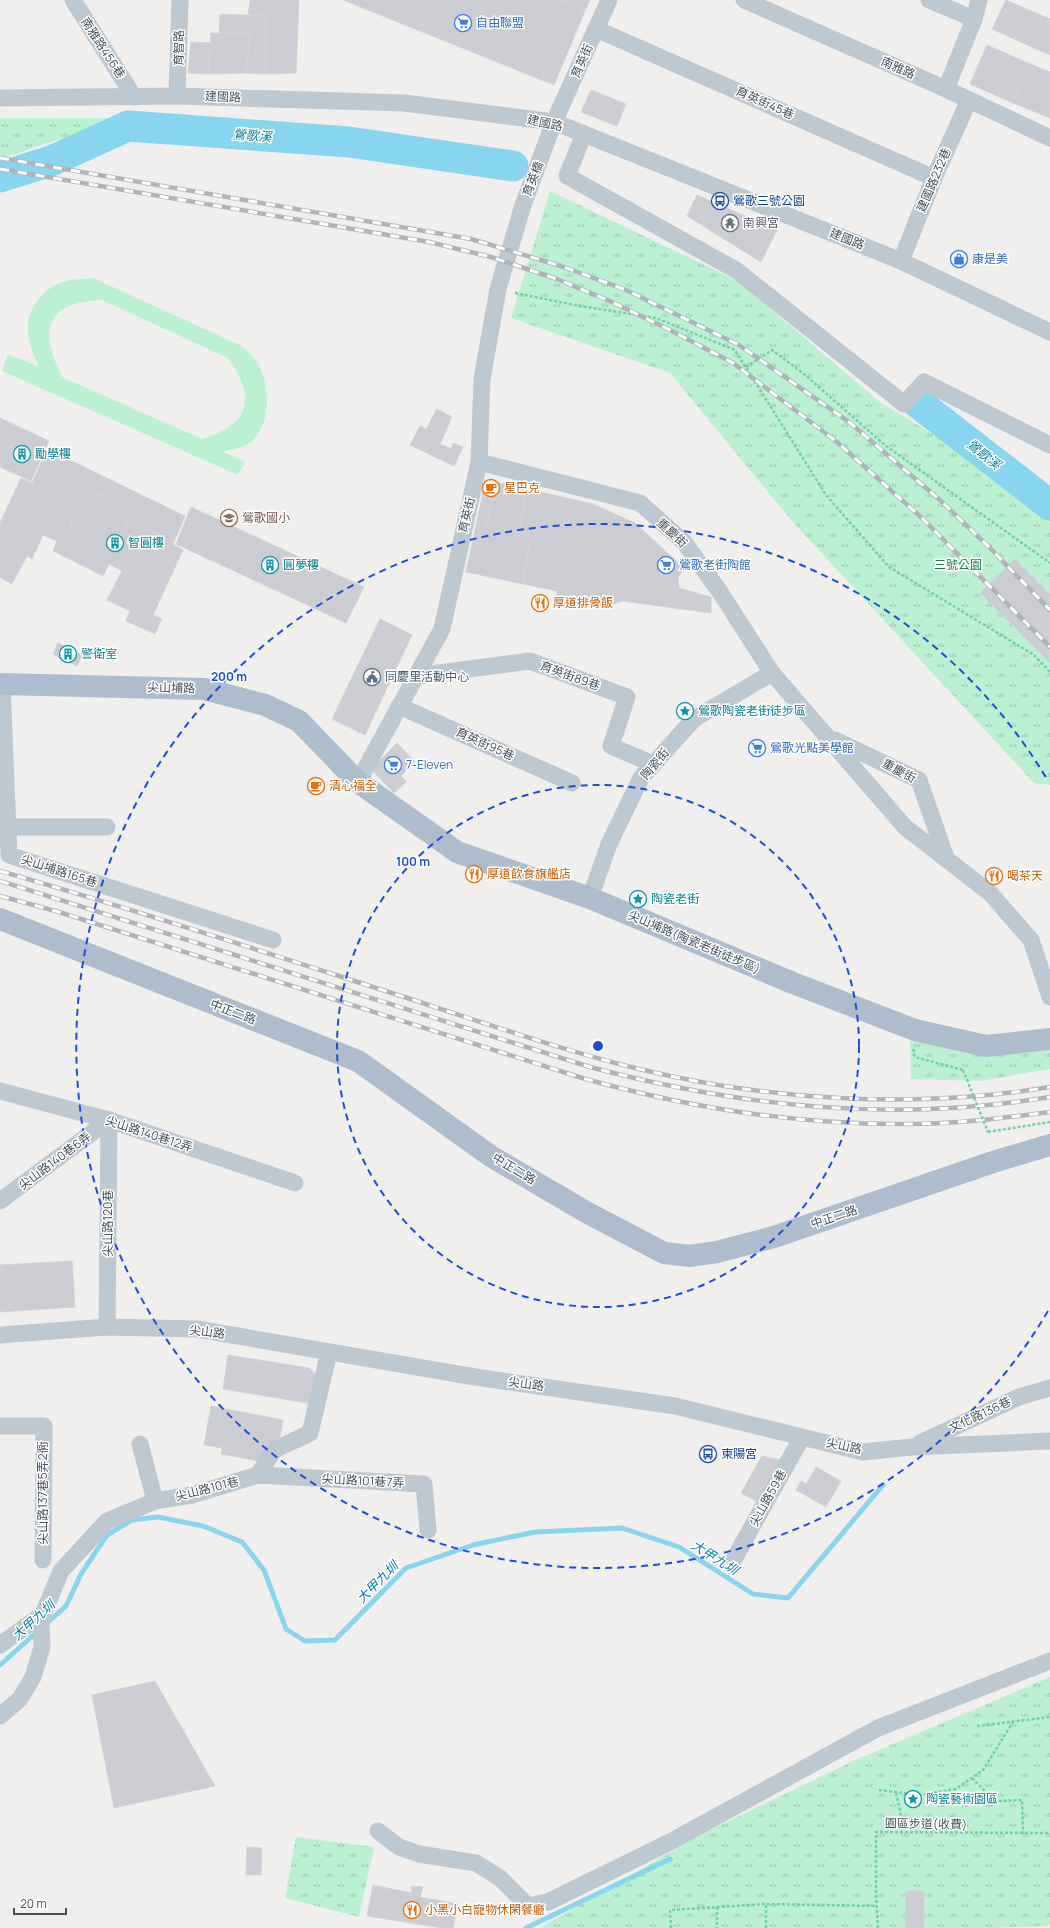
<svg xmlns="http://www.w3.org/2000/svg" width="1050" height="1928" viewBox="0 0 1050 1928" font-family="Manrope,'Noto Sans TC',sans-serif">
<defs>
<pattern id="park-tufts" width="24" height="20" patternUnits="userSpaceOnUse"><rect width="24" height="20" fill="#bbf0d2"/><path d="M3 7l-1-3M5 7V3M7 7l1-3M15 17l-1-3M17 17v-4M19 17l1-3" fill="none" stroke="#9ac5ae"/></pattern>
</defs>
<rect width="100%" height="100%" fill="#f1eeee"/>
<path fill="#bbf0d2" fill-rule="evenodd" d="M93,278L244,347C248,352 253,356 256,361C270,383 272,418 254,439C247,447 233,449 223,452L245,462L238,475L2,371L8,354L39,367C34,355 27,341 28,326C28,309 43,290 59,283C70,279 82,279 93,278ZM102,300L228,358C257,399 250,424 202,439L62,377C39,330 45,302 102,300Z"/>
<g fill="url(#park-tufts)">
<polygon points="0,118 123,118 0,159"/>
<polygon points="550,191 738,281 881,403 961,451 1050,519 1050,785 1034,783 792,521 670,373 511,318"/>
<polygon points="910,1038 1050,1045 1050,1069 980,1081 911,1079"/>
<polygon points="1050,1677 1050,1924 1048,1926 989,1928 540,1928 698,1836 853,1761"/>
<polygon points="296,1837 374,1847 359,1917 285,1898"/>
</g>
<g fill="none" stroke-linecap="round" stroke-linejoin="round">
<g stroke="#87d5ee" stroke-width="5">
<polyline points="46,1624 66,1606 81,1574 107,1535 132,1520 158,1517 203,1526 242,1542 264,1570 286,1629 305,1641 335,1640 406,1568 473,1545 535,1532 622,1528 679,1547 753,1594 788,1598 883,1485"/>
<polyline points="0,1665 38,1631"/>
<polyline points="526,1928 670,1859"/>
</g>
<g stroke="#87d5ee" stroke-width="31">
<polyline points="0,177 51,161 128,126 349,142 513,166"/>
<polyline points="918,403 1050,505"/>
</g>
</g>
<g fill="#cbcdd3" stroke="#d2d4da">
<polygon points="250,0 299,0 296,73 266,74 265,16 248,15"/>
<polygon points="343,0 431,0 420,31"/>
<polygon points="431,0 561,0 585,11 554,85 420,31"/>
<polygon points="561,0 590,0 585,11"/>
<polygon points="1006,0 1050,19 1036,49 992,29"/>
<polygon points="220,14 265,16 266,74 246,73 250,34 219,33"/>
<polygon points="1050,19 1050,55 1036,49"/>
<polygon points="211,33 250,34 246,73 208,74"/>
<polygon points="191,42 210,43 208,74 188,73"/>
<polygon points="987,45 1030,64 1013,103 970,84"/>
<polygon points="1030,64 1050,72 1050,118 1013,103"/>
<polygon points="591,90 626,104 617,126 581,112"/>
<polygon points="697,195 777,230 761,262 687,216"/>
<polygon points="437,409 452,417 440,444 451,449 453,443 463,447 454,466 410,445 420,426 426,429"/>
<polygon points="0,418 49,441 31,481 0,467"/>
<polygon points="47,449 185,516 173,544 183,550 153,615 162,619 155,634 126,621 130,611 107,600 122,571 109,564 103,576 53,551 57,541 43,535 32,559 27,556 12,584 0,577 0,523 21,478 32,483"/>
<polygon points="485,480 505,484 503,500 482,497"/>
<polygon points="505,484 527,489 519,533 486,527 492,499 503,500"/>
<polygon points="527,489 593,504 635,523 685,569 678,577 679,588 711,597 711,613 622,601 605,607 555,603 557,591 523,584 531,535 519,533"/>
<circle cx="99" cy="523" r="28"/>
<polygon points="482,497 492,499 486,527 476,525"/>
<polygon points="191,507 364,587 346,623 176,544"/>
<polygon points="476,525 531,535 523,584 466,572"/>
<polygon points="1015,559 1050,594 1050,663 980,593"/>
<polygon points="380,619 412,635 365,735 332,719"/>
<polygon points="58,643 82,655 77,666 53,654"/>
<polygon points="397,743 415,762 401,776 406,782 394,793 371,769"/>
<polygon points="72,1261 75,1307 0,1312 0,1265"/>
<polygon points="228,1355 309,1368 318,1376 314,1404 223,1389"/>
<polygon points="211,1406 283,1420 278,1447 264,1462 221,1454 222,1448 204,1445"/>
<polygon points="762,1456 781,1460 758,1502 741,1493"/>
<polygon points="816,1467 841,1481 826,1507 796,1490 801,1481 806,1484"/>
<polygon points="155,1681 215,1786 114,1808 92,1695"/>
<polygon points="247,1847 262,1848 261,1875 246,1875"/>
<polygon points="373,1885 411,1893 412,1886 423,1887 420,1897 458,1904 453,1928 442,1928 367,1916"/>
<polygon points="906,1891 924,1891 924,1928 905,1928"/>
</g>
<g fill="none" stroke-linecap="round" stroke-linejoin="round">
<g stroke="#73cfa5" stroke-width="2.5" stroke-dasharray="3 2" stroke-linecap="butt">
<polyline points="515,293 580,306 656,318 735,350 826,495 889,567 1034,655 1050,672"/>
<polyline points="746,367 772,350 804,374 886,446 1050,563"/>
<polyline points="914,1049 913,1053 915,1057 963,1070"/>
<polyline points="988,1132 1050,1122"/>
<polyline points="977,1726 1050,1717"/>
<polyline points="972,1778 986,1792 1000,1801 1022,1800 1023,1834"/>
<polyline points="879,1790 920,1795 956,1789 983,1770 1013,1722"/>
<polyline points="896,1793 900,1810 902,1833"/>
<polyline points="766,1905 766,1928"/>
<polyline points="717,1907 717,1928"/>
<polyline points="671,1928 670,1910 766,1904 877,1906"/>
<polyline points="878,1928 876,1897 876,1832 1050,1833"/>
</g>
<g stroke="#bec8d1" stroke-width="17">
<polyline points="73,0 134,97"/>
<polyline points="744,0 946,89 1050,138"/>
<polyline points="929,0 974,19 979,0"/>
<polyline points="596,29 934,178"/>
<polyline points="946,89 974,19"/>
<polyline points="177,96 180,0"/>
<polyline points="0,98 177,96 404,103 554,122 901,261 1050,332"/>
<polyline points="584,134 567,176 736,270 904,404 924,382 1050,445"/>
<polyline points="901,261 934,178 969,100"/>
<polyline points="479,462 640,503 684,542 720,592 772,673 905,827 990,893 1031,940 1050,997"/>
<polyline points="416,676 530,661 627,697 611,746 653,764"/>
<polyline points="2,684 9,855 273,940"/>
<polyline points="399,706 572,783"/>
<polyline points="835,740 919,780 946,858"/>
<polyline points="358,782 442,629 479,462 482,379 498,289 523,205 554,122 609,0"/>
<polyline points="8,827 107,827"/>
<polyline points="590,898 609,844 641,778 694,719 772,673"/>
<polyline points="0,1091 109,1120 295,1183"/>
<polyline points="0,1201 109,1120"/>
<polyline points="107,1327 109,1120"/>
<polyline points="0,1335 107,1327 197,1329 475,1377 675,1406 863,1452 912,1447 1050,1441"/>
<polyline points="0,1426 44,1426 43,1560"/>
<polyline points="920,1443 1019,1397 1050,1388"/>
<polyline points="140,1444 155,1501"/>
<polyline points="258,1475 424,1484 428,1530"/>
<polyline points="734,1559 802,1437"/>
<polyline points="0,1645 43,1614"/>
<polyline points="0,1716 20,1699 33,1677 42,1647 41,1622 43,1614 61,1571 107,1521 155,1501 192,1495 258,1475 274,1450 310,1433 329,1352"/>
<polyline points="378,1831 399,1847 419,1854 476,1863 500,1878 528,1906 548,1902 670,1842 878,1728 1050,1661"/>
</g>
<g stroke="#adbdce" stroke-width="22">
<polyline points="0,684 204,689 265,705 299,721 358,782 457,852 590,898 793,983 915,1030 986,1046 1050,1039"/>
<polyline points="0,919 358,1061 492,1157 586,1212 664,1253 690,1256 717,1252 774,1237 993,1162 1050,1145"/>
</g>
<g stroke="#b0b3b9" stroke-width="4.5">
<g id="rail">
<polyline points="0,158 471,239 561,266 626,290 739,345 849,422 940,500 991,549 1050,610"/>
<polyline points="0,169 429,242 491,257 557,279 612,302 670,330 733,363 837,442 923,519 1050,647"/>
<path d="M0,871C133,909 264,952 395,994C476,1020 557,1049 639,1069C772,1101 915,1109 1050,1087"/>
<path d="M0,881L590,1067C742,1107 893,1123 1050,1097"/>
<path d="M0,896L59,912L582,1078C689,1108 797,1125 908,1124C955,1124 1003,1118 1050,1112"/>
</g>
</g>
<use href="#rail" stroke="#fff" stroke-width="3" stroke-dasharray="9" stroke-linecap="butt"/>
<polyline stroke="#73cfa5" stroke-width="2.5" stroke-dasharray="3 2" stroke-linecap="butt" points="963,1070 988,1132"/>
</g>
<g fill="none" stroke="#1d4ed8" stroke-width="2" stroke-dasharray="7 5">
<circle cx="598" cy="1046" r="261"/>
<path d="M1048 1311A522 522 0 1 1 1048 781"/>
</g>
<defs>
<g id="supermarket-ring" transform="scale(0.9)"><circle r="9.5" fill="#fff" stroke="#3f7fe0" stroke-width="1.5"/><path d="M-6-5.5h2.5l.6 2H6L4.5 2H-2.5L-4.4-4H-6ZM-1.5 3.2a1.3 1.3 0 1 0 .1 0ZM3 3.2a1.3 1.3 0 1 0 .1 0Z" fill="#3f7fe0"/></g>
<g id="bus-ring" transform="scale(0.9)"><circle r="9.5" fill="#fff" stroke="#1a4fb4" stroke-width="1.5"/><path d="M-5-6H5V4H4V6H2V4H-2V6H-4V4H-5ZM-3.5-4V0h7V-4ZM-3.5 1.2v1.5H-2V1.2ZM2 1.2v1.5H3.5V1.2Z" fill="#1a4fb4"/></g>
<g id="temple-ring" transform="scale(0.9)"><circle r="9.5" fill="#fff" stroke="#6b7280" stroke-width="1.5"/><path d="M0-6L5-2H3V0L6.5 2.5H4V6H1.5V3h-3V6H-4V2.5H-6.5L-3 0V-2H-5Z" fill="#6b7280"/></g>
<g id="shop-ring" transform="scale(0.9)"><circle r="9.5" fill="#fff" stroke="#3f7fe0" stroke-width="1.5"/><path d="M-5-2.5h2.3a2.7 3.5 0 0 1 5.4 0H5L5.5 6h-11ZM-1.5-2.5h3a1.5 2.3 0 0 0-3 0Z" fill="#3f7fe0"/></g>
<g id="building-ring" transform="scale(0.9)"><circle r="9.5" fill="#fff" stroke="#0f9aa8" stroke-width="1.5"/><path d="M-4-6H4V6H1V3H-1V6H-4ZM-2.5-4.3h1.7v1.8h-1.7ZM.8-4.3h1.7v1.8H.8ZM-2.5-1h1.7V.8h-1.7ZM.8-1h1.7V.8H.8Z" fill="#0f9aa8"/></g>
<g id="cafe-ring" transform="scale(0.9)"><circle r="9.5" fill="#fff" stroke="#e8710a" stroke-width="1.5"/><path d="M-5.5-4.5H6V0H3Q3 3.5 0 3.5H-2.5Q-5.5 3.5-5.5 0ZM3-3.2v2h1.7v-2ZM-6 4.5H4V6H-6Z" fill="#e8710a"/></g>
<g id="school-ring" transform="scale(0.9)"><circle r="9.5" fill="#fff" stroke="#8d6e63" stroke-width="1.5"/><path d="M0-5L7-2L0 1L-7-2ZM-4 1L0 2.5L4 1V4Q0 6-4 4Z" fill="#8d6e63"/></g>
<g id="restaurant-ring" transform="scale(0.9)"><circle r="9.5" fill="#fff" stroke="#e8710a" stroke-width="1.5"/><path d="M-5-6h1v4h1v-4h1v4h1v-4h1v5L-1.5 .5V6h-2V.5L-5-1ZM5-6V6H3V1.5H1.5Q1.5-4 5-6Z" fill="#e8710a"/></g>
<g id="civic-ring" transform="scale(0.9)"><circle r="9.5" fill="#fff" stroke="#5c6f8a" stroke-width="1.5"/><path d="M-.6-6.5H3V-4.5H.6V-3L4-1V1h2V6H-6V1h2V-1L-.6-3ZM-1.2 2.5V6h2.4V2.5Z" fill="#5c6f8a"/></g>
<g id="sight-ring" transform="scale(0.9)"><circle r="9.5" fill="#fff" stroke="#0f9aa8" stroke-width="1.5"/><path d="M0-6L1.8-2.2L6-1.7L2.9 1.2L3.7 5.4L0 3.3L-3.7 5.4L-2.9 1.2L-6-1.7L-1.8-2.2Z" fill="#0f9aa8"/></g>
</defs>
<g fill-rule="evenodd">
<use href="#supermarket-ring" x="463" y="23"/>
<use href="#bus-ring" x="720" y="201"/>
<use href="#temple-ring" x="730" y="223"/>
<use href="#shop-ring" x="959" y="259"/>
<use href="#building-ring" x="22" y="454"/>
<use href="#cafe-ring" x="491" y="488"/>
<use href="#school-ring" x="229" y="518"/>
<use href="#building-ring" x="115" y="543"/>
<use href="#building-ring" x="270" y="565"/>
<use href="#supermarket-ring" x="666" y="565"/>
<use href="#restaurant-ring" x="540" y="603"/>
<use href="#building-ring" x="68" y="654"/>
<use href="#civic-ring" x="372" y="677"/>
<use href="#sight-ring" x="685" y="711"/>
<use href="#supermarket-ring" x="757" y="748"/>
<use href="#supermarket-ring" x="393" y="765"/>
<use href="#cafe-ring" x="316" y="786"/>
<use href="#restaurant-ring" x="474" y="874"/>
<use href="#restaurant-ring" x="994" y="876"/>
<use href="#sight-ring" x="638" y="899"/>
<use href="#bus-ring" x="708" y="1454"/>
<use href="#sight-ring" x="913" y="1799"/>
<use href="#restaurant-ring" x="412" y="1910"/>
</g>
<g text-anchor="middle" stroke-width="3" stroke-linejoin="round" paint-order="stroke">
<g font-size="12" fill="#366cbe" stroke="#fff" text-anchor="start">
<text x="476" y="27">自由聯盟</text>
<text x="972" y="263">康是美</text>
<text x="679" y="569">鶯歌老街陶館</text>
<text x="770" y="752">鶯歌光點美學館</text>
<text x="406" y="769">7-Eleven</text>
</g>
<g font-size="12" fill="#46515c" stroke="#fff">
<text transform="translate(103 48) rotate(57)" y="4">南雅路456巷</text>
<text transform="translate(179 48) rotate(-89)" y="4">育智路</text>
<text transform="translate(582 61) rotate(-66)" y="4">育英街</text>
<text transform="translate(898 68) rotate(24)" y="4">南雅路</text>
<text transform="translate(223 97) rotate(2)" y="4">建國路</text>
<text transform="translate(765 103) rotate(24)" y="4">育英街45巷</text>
<text transform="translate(545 123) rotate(12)" y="4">建國路</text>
<text transform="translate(533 179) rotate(-69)" y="4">育英橋</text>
<text transform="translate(934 180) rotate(-67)" y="4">建國路232巷</text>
<text transform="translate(847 239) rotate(22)" y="4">建國路</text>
<text transform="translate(467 515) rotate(-77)" y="4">育英街</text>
<text transform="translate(672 533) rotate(43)" y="4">重慶街</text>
<text transform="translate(570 676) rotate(20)" y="4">育英街89巷</text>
<text transform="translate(171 688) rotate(1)" y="4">尖山埔路</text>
<text transform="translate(485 744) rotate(24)" y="4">育英街95巷</text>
<text transform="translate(655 764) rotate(-50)" y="4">陶瓷街</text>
<text transform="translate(899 771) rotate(28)" y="4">重慶街</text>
<text transform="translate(59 871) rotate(18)" y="4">尖山埔路165巷</text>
<text transform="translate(694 942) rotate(23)" y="4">尖山埔路(陶瓷老街徒步區)</text>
<text transform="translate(233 1012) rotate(21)" y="4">中正二路</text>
<text transform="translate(149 1134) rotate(18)" y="4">尖山路140巷12弄</text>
<text transform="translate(55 1161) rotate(-37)" y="4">尖山路140巷6弄</text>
<text transform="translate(514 1169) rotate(31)" y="4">中正二路</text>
<text transform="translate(834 1217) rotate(-19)" y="4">中正二路</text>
<text transform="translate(108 1223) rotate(-90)" y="4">尖山路120巷</text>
<text transform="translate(207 1332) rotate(7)" y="4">尖山路</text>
<text transform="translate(526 1384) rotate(8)" y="4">尖山路</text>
<text transform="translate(980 1415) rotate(-25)" y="4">文化路136巷</text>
<text transform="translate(844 1446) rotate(12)" y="4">尖山路</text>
<text transform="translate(363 1481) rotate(3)" y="4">尖山路101巷7弄</text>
<text transform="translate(207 1489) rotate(-14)" y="4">尖山路101巷</text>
<text transform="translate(43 1493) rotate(-90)" y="4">尖山路137巷5弄2衕</text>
<text transform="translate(768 1498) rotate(-61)" y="4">尖山路59巷</text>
<text transform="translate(926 1824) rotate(1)" y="4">園區步道(收費)</text>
</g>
<g font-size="12" fill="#164399" stroke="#fff" text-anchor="start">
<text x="733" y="205">鶯歌三號公園</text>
<text x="721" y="1458">東陽宮</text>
</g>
<g font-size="12" fill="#5b616d" stroke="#fff" text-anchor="start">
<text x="743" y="227">南興宮</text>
</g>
<g font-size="12" fill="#0d838f" stroke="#fff" text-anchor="start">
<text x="35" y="458">勵學樓</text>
<text x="128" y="547">智圓樓</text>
<text x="283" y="569">圓夢樓</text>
<text x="81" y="658">警衛室</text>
<text x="698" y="715">鶯歌陶瓷老街徒步區</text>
<text x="651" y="903">陶瓷老街</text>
<text x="926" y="1803">陶瓷藝術園區</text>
</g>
<g font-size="12" fill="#c56008" stroke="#fff" text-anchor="start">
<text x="504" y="492">星巴克</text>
<text x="553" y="607">厚道排骨飯</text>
<text x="329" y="790">清心福全</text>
<text x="487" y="878">厚道飲食旗艦店</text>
<text x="1007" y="880">喝茶天</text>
<text x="425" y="1914">小黑小白寵物休閑餐廳</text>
</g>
<g font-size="12" fill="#785e54" stroke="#fff" text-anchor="start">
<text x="242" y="522">鶯歌國小</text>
</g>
<g font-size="12" fill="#157f4e" stroke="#fff">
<text x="958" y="569">三號公園</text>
</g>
<g font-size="12" fill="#4e5e75" stroke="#fff" text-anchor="start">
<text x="385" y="681">同慶里活動中心</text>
</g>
<g font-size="13" font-style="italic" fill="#097ea4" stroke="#fff">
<text transform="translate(252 135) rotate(4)" y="5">鶯歌溪</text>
<text transform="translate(984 454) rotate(38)" y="5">鶯歌溪</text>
<text transform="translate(715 1557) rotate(32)" y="5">大甲九圳</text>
<text transform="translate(377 1582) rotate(-45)" y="5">大甲九圳</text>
<text transform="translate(33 1620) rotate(-42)" y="5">大甲九圳</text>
</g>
</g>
<circle cx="598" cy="1046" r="6" fill="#1d4ed8" stroke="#fff" stroke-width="2"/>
<g font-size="12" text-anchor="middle" font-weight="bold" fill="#1d4ed8" stroke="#fff" stroke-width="3" stroke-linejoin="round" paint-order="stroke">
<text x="229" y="681">200 m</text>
<text x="413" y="866">100 m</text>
</g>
<path d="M14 1908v6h52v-6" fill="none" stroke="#46515c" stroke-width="2"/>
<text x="20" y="1908" font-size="12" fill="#46515c" stroke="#ffffff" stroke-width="3" paint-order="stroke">20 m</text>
</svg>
